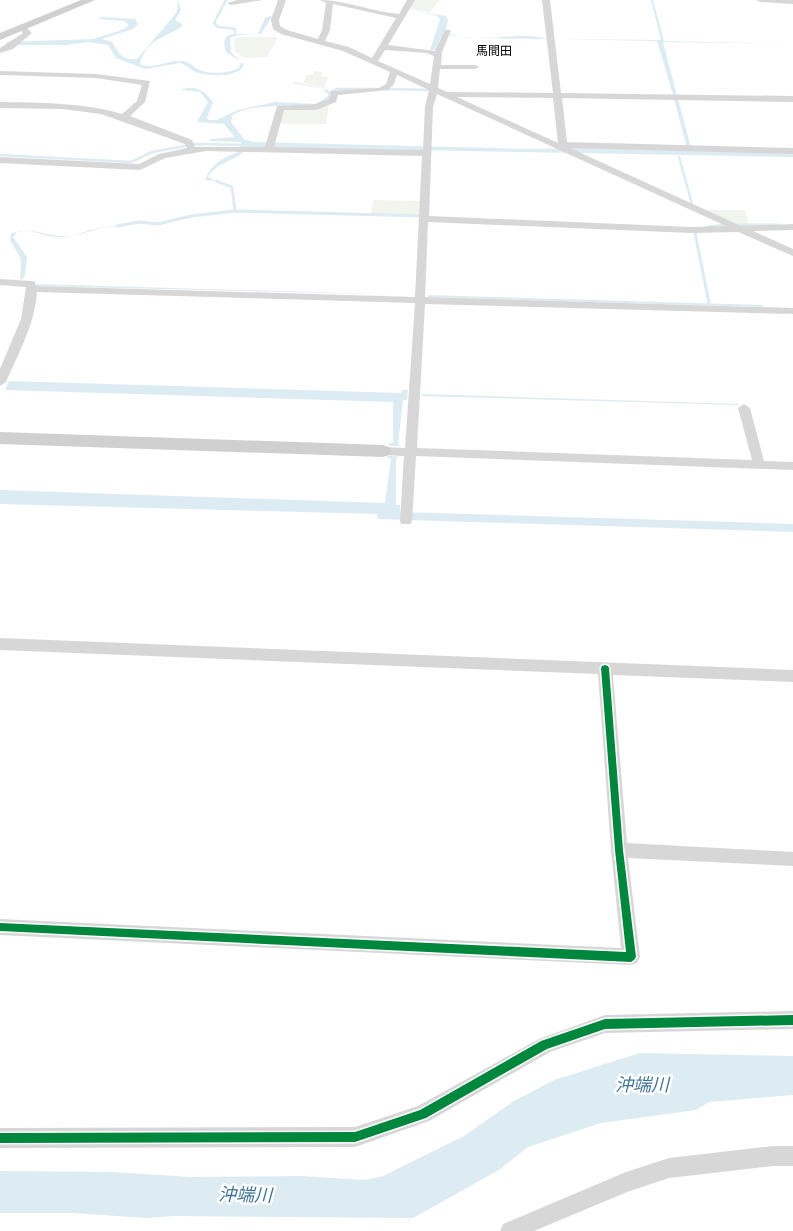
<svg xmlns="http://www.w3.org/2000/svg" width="793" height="1231" viewBox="0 0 793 1231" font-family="'Alegreya Sans','Noto Sans JP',sans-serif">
<rect width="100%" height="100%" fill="#fff"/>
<g fill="#f1f5ed">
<polygon points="413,0 440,0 430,12 408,9"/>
<polygon points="240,37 278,37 267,57 245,58 235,52 234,38"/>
<polygon points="315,71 322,72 321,76 328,77 324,88 303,83 307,75 312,75"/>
<polygon points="329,104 326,124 279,124 282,107"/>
<polygon points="373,200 420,201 419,215 371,214"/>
<polygon points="704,210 745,210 749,224 735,224"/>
</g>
<g fill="#ddebf3">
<path d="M178,0L181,10L175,20L182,24L181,27C163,39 146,39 140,64C153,70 165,61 179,61C189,60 191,66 200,70C210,75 230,73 239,68L241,62L226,52C218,26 242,36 258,34L265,18L273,15L261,34L238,35L230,38L231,52L244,65C238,78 211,76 198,73C191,71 188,65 180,63L145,69L116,58L108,45L88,42L66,45H6L7,42L94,39C104,34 123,32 129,25L124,21L99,19L101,17L135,19L138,24L133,29L102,39L112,42C119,53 122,61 137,59L177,12Z"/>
<polygon points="651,0 653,0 664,41 793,44 663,42 677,96 673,95 657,41 554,39 661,40"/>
<path d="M410,10L446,16L448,20L445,32C474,46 518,30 548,39L476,38L444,35L441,37L436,50H430L440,19L436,15Z"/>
<path d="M295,82L328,90L330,98C314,113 256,98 232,116L231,122L244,139L252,142L525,149L684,146L686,144L674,99H678L690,144L693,147L793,153V157L249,147C238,161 217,161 208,177L216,181L205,180C211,164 223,157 239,152L241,142L209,141L211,139L235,137L224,124L197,122L208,102L200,92L181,90C194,84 206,91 213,103L207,117L208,120H216L238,110L275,102L316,104L327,97L328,94L323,89L293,83Z"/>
<path d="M117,226C113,228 105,226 99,228C82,231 76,238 57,237C43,236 31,229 18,231L13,237L27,257L25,276L20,281L21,259L10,240L11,234C30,225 48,238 68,236C86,235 98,226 117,226Z"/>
<polygon points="37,284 413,295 35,286"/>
<polygon points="428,295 762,305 763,307 428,297"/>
<polygon points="9,381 401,393 402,390 408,390 407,400 403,400 398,444 401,446 389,446 389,443 393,443 393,402 5,390"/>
<polygon points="422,394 739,404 739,405 422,396"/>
<polygon points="387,456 399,456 396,458 396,505 400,505 400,512 793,524 793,532 378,519 377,514 0,504 0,490 385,503 391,459 388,458"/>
<polygon points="640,1053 793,1056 793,1095 709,1102 696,1110 601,1123 528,1147 499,1170 413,1218 174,1216 146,1218 73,1213 0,1213 0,1171 113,1172 191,1177 300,1176 365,1180 383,1176 464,1136 514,1101 554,1080"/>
</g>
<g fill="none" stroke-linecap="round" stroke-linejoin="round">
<g stroke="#ddebf3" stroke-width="2.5">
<polyline points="226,0 214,23 218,27 235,29 235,33"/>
<polyline points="383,89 428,90"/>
<polyline points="329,93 337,89 374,89"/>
<polyline points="0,155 131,162 152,152 196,144 246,145"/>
<polyline points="679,157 692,204"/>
<polyline points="216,181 232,187 234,204"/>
</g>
<g stroke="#ddebf3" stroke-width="3">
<polyline points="234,203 235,211"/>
<polyline points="735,225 778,225"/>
<polyline points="117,226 139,222 158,224 191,216 235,211 424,216"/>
<polyline points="708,227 728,225"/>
<polyline points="695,233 709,303"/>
</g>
<g fill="#d7d7d7" fill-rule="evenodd">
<polygon points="238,0 263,0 231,5 227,3"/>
<path d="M278,0H286L279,20L280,26L287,30L318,39L322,30L326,3L320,0C347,0 372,12 399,14L407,0H415L388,45L435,51L445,30H451L442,52L441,65H475L479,67L475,69H440L438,88L447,92L553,93L542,0H550L561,93L793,96V102L562,98L567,142L793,148V154L570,148L741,226L793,224V230L753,231L793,249V256L738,232L691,233L428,222L425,297L793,308V314L425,304L417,448L752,460L738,408L744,404L750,408L764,461L793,462V470L416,456L412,521L411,524H401L400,521L404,456L383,455L377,451L383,447L405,448L415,303L37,292C35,324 18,354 6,382L0,386V369L21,319L26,287L0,285V279L31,281L35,282L36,286L415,297L422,156L206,151L165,158L140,170L0,163V157L139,164L159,154L187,148L185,144L101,114L63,109L0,108V102C41,103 82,102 122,114L137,101L142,85L96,78L0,75V71L96,74L150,81L145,102L130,116L192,140L195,147H265L277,106L315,104L329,99L331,91L379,88L386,84L390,72L343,51L281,34L273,29L271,20ZM333,4L396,18L372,58L349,47L325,41L330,30ZM385,50L427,53L434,56L430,84L378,61ZM397,75L429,90L425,107L423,150L274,147L284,110H316L336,102L338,95L388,90L394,84ZM437,94L726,226L691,227L429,216L433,107ZM457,97L553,98L558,143Z"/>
<polygon points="756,0 793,0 793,4 760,2"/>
<polygon points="20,27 26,27 32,33 13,49 0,53 0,48 23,33 19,29"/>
<polygon points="0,638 793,670 793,682 613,675 627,843 793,852 793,866 628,858 640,957 637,963 631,965 0,935 0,919 621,948 611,850 598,674 0,650"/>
<polygon points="793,1011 793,1029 605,1033 550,1052 429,1121 355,1147 0,1148 0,1128 355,1127 418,1106 539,1039 605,1015"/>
<polygon points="773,1146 793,1146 793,1166 773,1166 669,1178 627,1192 534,1231 500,1231 503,1224 626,1172 669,1158"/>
</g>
<g fill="#d0d0d0" fill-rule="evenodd">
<polygon points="81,0 95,0 0,40 0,33"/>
<polygon points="0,432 383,445 389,447 392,451 389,455 383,457 0,444"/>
</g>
<g stroke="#fff" stroke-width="3">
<g id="cycleway">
<polygon points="605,665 608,666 609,668 623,850 636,957 634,960 631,962 0,931 0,923 626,952 615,850 601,668 602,666"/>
<polygon points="793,1015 793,1025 605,1029 547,1049 426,1118 355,1142 0,1143 0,1133 355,1132 420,1110 541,1041 605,1019"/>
</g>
</g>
<use href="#cycleway" fill="#00873e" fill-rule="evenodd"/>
</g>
<g text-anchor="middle" stroke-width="5" stroke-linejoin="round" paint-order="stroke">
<g font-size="12" fill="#000" stroke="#fff">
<text x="494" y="55">馬間田</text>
</g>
<g font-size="18" font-style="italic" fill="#3f7597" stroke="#fff">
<text x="642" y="1091">沖端川</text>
<text transform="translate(245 1195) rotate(1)" y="6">沖端川</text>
</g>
</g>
</svg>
